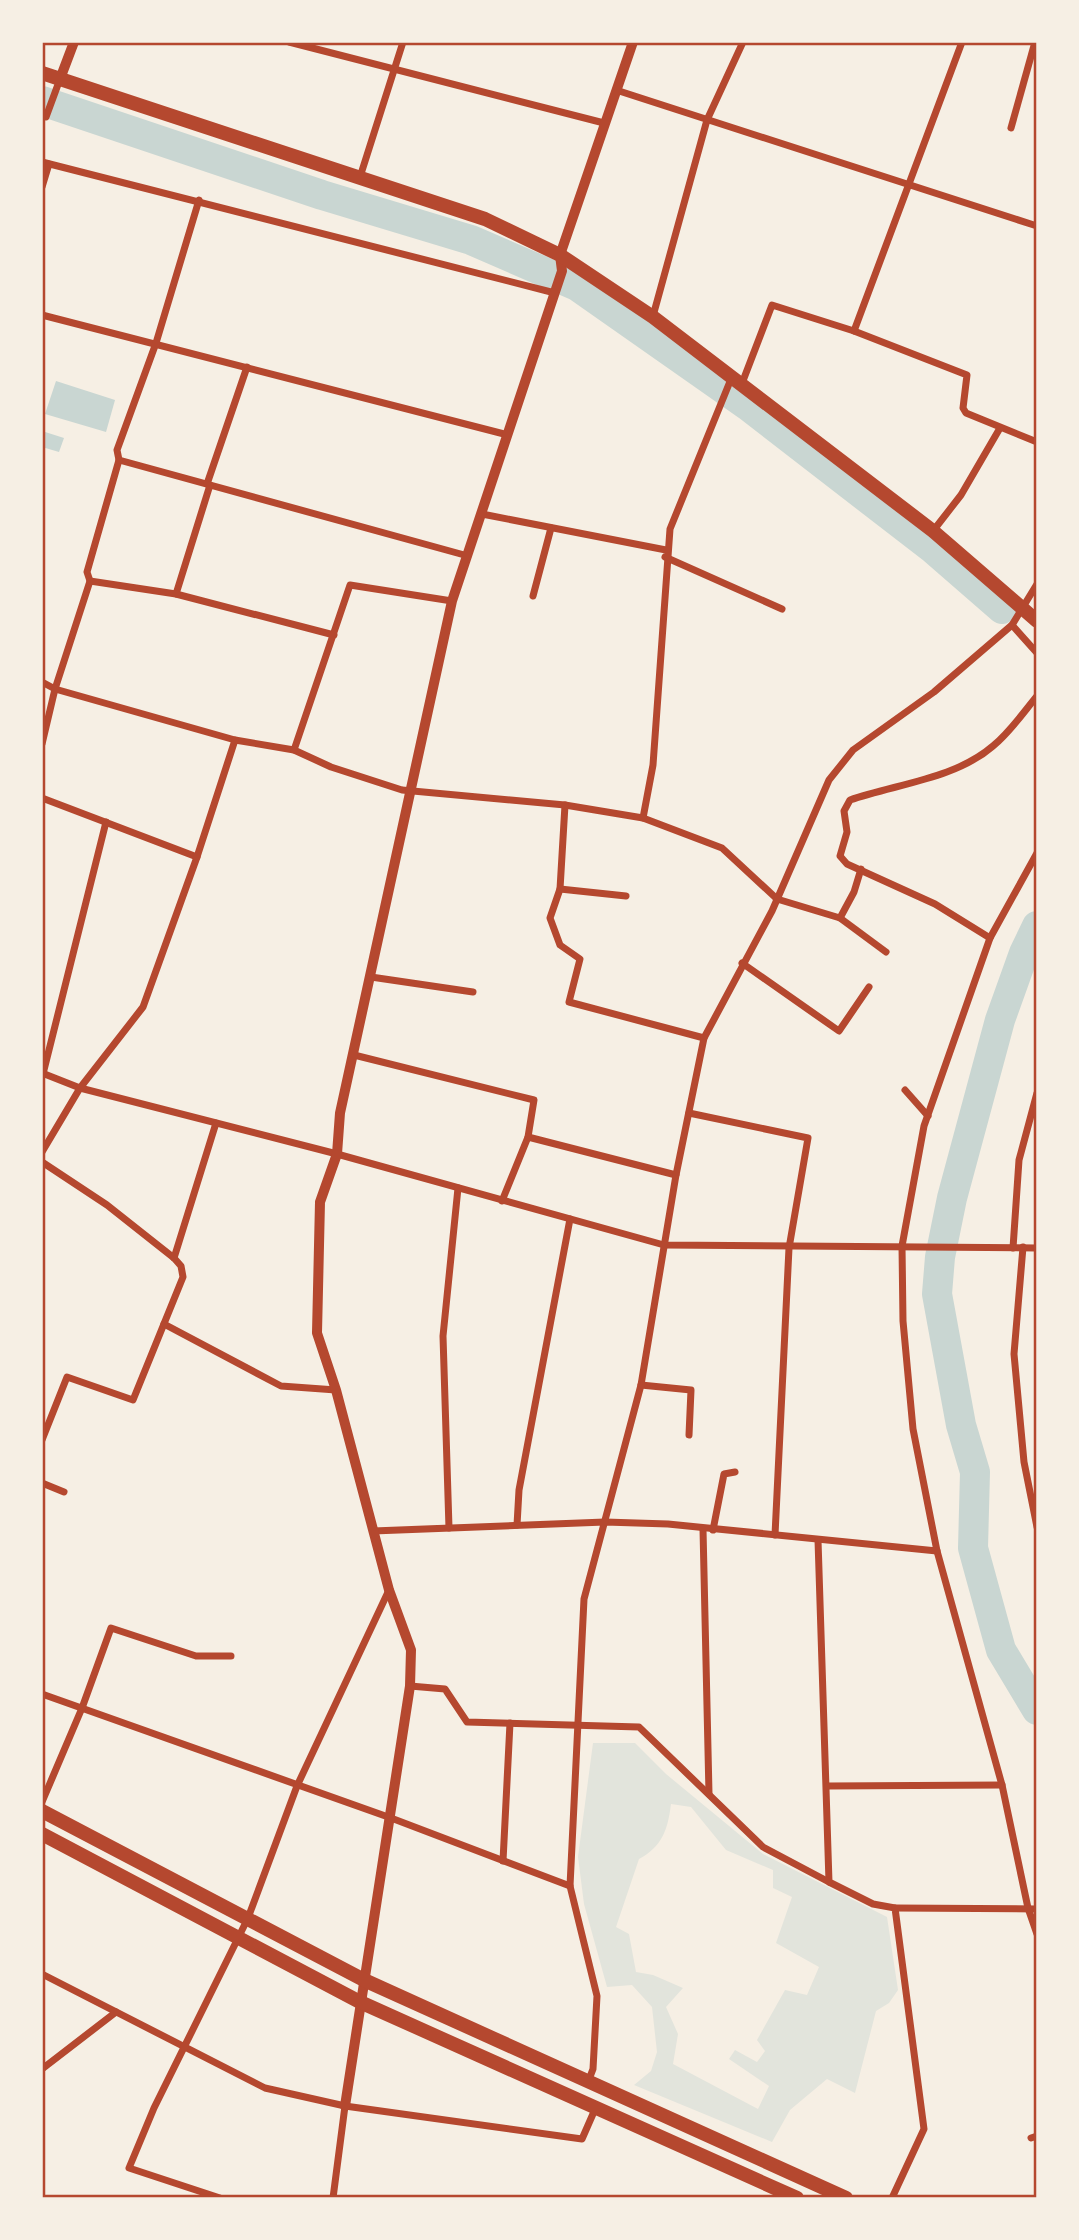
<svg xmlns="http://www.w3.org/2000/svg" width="1079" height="2240" viewBox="0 0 1079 2240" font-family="Lato,sans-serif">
<rect width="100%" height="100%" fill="#f6efe4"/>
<path fill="#e2e4dc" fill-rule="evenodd" d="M593,1743H635L666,1774L763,1854L887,1917L898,1990L889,2003L876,2011L855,2093L827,2079L790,2110L772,2142L634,2085L651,2071L657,2052L652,2007L632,1985L607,1987L584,1904L578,1857ZM671,1804L691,1807L726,1850L773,1870V1888L792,1897L776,1943L819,1967L807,1995L785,1990L757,2040L765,2051L757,2062L735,2050L729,2059L769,2086L758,2109L673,2064L678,2034L666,2007L683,1988L653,1975L636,1972L629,1934L616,1927L639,1859C662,1847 668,1829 671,1804Z"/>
<g fill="#c9d6d2">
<polygon points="56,381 115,400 106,432 45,414"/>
<polygon points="42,431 64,438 59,452 42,447"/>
</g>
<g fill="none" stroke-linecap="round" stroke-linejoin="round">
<g stroke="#c9d6d2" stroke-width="30">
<polyline points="42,101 322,195 471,240 577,286 748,406 933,549 1002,609"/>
<polyline points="1037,926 1024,953 1000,1020 952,1198 940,1257 937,1294 961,1425 975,1472 973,1548 1001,1650 1037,1710"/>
</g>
<g stroke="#b5482f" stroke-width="7">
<polyline points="289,42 604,123"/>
<polyline points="616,90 1037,226"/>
<polyline points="46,117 60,79"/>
<polyline points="1011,128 1035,42"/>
<polyline points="42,162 555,293"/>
<polyline points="360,177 403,42"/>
<polyline points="42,187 49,164"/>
<polyline points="42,315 508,435"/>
<polyline points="653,316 707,120 743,42"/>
<polyline points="854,331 962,42"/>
<polyline points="741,386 772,305 854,331 967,375 963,408 966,413 1037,442"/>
<polyline points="119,460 468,556"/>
<polyline points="207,484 247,367"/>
<polyline points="482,514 666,550"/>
<polyline points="933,531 961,495 1000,428"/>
<polyline points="665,557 782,609"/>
<polyline points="90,581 87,572 119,460 117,450 156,343 199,200"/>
<polyline points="176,594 210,485"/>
<polyline points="533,596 551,528"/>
<polyline points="1012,625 1037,653"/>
<polyline points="42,682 55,689 235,740 294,750 331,767 402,790 565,805 643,818 653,765 670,529 731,379"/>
<polyline points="42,744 55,689 90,581 176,594 334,635"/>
<polyline points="294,750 350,585 452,601"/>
<polyline points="42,798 197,857"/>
<polyline points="565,805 560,889 550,918 560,945 580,959 569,1002 704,1038"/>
<polyline points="643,818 722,848 777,899 840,918 854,892 861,869"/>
<polyline points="1037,853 990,938 924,1126 902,1246 903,1321 913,1429 937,1551 1002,1785 1028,1908 1037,1934"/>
<polyline points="560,889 626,896"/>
<polyline points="840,918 886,952"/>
<path d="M990,938L935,904L847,864L840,856L847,832L844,811L850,800C896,784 955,779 993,746C1010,732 1023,713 1037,696"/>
<polyline points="742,963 839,1031 869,987"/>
<polyline points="371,977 473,992"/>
<polyline points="354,1055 534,1100 528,1137 502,1201"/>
<polyline points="42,1073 80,1088 337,1154 664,1245 1037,1248"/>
<polyline points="43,1074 106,822"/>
<polyline points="905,1090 928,1116"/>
<polyline points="689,1113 808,1138 789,1248 775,1535"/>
<polyline points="528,1137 676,1175"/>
<polyline points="42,1152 80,1088 143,1007 197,857 235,740"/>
<polyline points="42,1162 107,1205 174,1258 181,1266 183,1277 133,1400 67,1377 42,1440"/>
<polyline points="1023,1247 1014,1354 1024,1462 1037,1527"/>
<polyline points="1013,1248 1019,1160 1037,1093"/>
<polyline points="174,1258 216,1123"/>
<polyline points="164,1324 281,1386 336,1390"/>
<polyline points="641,1385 691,1390 689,1435"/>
<polyline points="42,1483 64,1492"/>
<polyline points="517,1525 519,1490 570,1219"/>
<polyline points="449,1528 443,1336 458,1188"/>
<polyline points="703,1529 709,1794"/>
<polyline points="713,1530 724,1474 735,1472"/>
<polyline points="373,1531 605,1522 668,1524 937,1551"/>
<polyline points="818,1540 829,1882 873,1904 895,1908 924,2129 892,2198"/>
<polyline points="410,1686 445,1689 467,1722 639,1727 763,1847 829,1882"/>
<polyline points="42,1694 391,1818 570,1886"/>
<polyline points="828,1786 1002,1785"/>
<polyline points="42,1802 82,1708 111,1628 196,1656 231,1656"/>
<polyline points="503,1861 510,1723"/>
<polyline points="895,1908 1037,1909"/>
<polyline points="42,1974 265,2088 345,2106 582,2139 596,2107"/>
<polyline points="42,2069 116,2012"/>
<polyline points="588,2082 593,2069 597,1996 570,1886 584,1599 641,1385 676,1175 704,1038 772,911 829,780 853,750 934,692 1012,625 1037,584"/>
<polyline points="1031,2138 1037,2136"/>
<polyline points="220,2198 129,2168 154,2108 248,1918 297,1786 389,1590"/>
<polyline points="333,2198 345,2106"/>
</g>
<g stroke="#b5482f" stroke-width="10">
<polyline points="60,79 74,42"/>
<polyline points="345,2106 410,1686 411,1650 389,1590 336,1390 317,1333 320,1202 337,1154 340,1113 452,601 562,271 560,255 633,42"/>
</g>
<g stroke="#b5482f" stroke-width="14">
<polyline points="42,73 485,219 560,255 653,317 933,531 1037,621"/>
<polyline points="42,1811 364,1980 846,2198"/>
<polyline points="42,1834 360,2002 797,2198"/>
</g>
</g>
<rect width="1079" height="2240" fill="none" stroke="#f6efe4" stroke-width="88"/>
<rect x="44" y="44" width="991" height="2152" fill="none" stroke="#b5482f" stroke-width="2.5"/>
</svg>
